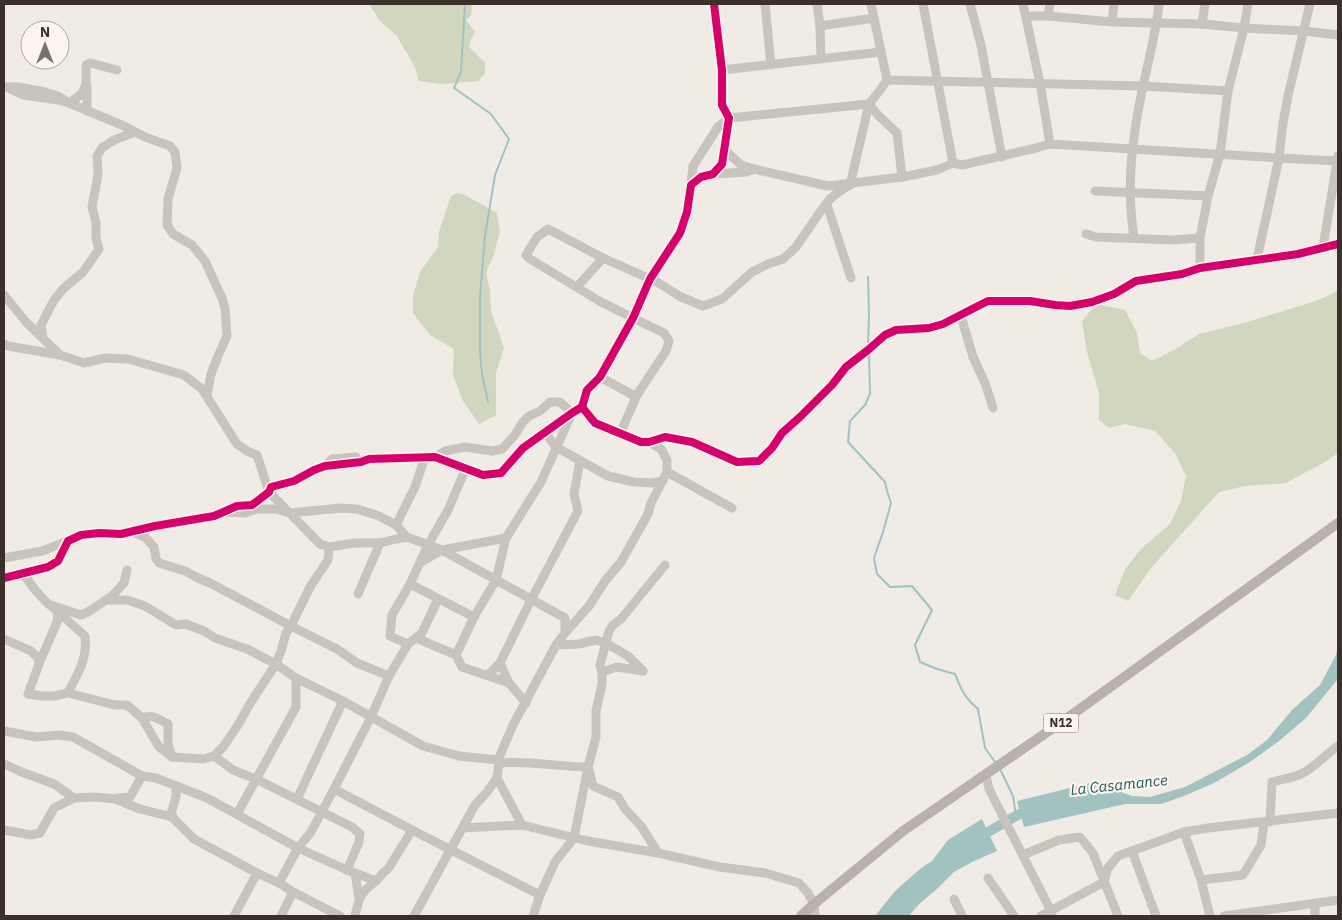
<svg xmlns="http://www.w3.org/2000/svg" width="1342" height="920" viewBox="0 0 1342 920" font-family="'IBM Plex Sans',sans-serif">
<rect width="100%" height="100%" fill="#f0ebe5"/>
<g fill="#d1d6bf">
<polygon points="371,4 472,4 471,16 466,20 475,32 471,39 469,47 485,63 485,73 478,81 440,84 419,81 415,67 397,36 379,20 370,5"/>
<polygon points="457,193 465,195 497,213 500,231 494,254 486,273 490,290 491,311 504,348 496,373 496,415 479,424 463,401 453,375 454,349 430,335 413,313 413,296 420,272 438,247 439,232 451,196"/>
<polygon points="1338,289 1338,453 1325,462 1286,483 1245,486 1219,492 1151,568 1128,601 1115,595 1125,569 1141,549 1170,524 1181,501 1186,476 1175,453 1155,431 1125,424 1109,428 1099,420 1099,393 1087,352 1082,321 1096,304 1125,310 1137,333 1140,353 1152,361 1174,350 1199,334 1244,323 1316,301 1334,293"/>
</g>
<g fill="#a1c2c1">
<polygon points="1338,647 1338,679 1306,718 1279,741 1250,762 1214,783 1184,796 1161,804 1125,804 1024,827 1017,801 1090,783 1110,784 1121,792 1132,796 1150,797 1185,787 1247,755 1267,740 1292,710 1320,685 1336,655"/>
<polygon points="982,819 997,851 972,862 954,872 938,888 919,904 909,916 875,916 895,891 920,869 932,861 948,840"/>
</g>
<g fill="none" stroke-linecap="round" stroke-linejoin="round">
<g stroke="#a1c2c1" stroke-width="2">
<polyline points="465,4 461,72 454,88 491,114 509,139 495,175 485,236 480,297 480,351 482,374 488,402"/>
<polyline points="868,277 869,315 868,345"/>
<path d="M869,354L870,394L865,405L850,421L848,442L885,482L887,491L891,503L883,532L874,558L877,574L890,587L912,586L932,610L915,645L920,662L937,669L955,674C962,691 964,697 978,709L985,748L995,762"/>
<polyline points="1001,771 1013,796 1016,815"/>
</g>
<polyline stroke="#a1c2c1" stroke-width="10" points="976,839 1028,809 1031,808"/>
<g stroke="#c9c3be" stroke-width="9">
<polyline points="765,4 771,65"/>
<polyline points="817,4 820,26 821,59"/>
<polyline points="923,4 953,163"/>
<polyline points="970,4 981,45 1002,157"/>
<polyline points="1023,4 1040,83 1050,144"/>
<polyline points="1310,4 1288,96 1283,123 1279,158 1338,161"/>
<polyline points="1026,16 1048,16 1112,22 1202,24 1244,28 1304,31 1338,35"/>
<polyline points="1048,16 1050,4"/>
<polyline points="1112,22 1114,4"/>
<polyline points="1202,24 1205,4"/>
<polyline points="820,26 874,18"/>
<polyline points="722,70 881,52"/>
<polyline points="887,80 1143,86 1228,91"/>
<polyline points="87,86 87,111"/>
<polyline points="4,87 18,87 45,92 58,96 69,103 124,126 145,137 170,146 175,152 177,168 168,199 167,225 173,234 192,245 205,261 222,298 225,308 227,336 218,356 211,374 207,396"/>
<polyline points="6,87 23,95 58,100 69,103 82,94 86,84 86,65 90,63 117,70"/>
<polyline points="869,104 878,115 897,133 902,177"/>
<polyline points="725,150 741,165 754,169 828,186 902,177 937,170 953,163 962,165 1036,148 1050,144 1279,158 1257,259"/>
<polyline points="713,174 746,172 754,169"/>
<polyline points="691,185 693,166 718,127 729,118 869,104 881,89 887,80 871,4"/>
<polyline points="1095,191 1208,196"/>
<polyline points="827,205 851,278"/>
<polyline points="1086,234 1096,237 1172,240 1200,238"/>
<path d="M1134,238C1126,185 1132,138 1143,86C1149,59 1156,32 1159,4"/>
<polyline points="1323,247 1338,156"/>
<polyline points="1200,268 1200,238 1208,196 1220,154 1228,91 1244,28 1248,4"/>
<polyline points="577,287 603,258"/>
<polyline points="4,295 27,323 60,355 84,363 105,358 128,359 184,375 202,389 237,444 247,451 257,455 269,492 320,544 329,547 354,543 380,543 396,539 407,537 442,550 565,618 565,633"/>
<polyline points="961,316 973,357 985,383 993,408"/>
<polyline points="43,338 41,325 54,300 63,289 83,272 99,249 96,238 96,223 92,207 98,175 97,156 102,148 114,140 135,132"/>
<polyline points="4,344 8,346 60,355"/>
<polyline points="600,377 631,394 637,395 666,351 669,341 664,333 633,318 601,302 530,259 526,255 537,237 548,229 603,258 657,282 681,297 703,306 722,299 752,272 768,264 783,259 796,247 820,212 830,199 837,193 850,185 869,104"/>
<polyline points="582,407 595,423 641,442 649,442 665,437 692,442 737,462 759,461 772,448 782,433 800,417 832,385 846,367 868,350 885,335 896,330 929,328 943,324 978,306 988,301 1030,301 1055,305 1070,306 1092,302 1114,294 1136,281 1182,274 1200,268 1298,254 1338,244"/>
<polyline points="545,432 556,447 608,476 634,482 651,483 663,481"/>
<polyline points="620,434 637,395"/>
<polyline points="435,457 445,451 465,447 492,451 502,449 514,436 523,422 529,416 540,411 550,402 560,402 572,413 541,482 506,538 496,580 474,617 456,655"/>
<polyline points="325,466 332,459 356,457"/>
<polyline points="667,472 732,508"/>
<polyline points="226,513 232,512 245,513 257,509 276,509 289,513 341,508 357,509 379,516 396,525 407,537"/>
<polyline points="396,525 415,487 425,457"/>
<polyline points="133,532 145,537 154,547 156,559 159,563 185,571 198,578 210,583 291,626 337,649 357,663 389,676"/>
<polyline points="4,558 42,551 68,541"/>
<polyline points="421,562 442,550 506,538"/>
<polyline points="23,574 36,591 48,604 81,615 88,612 112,596 124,583 127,570"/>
<polyline points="4,578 48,567 58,561 68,541 81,535 99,533 121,534 155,526 214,516 237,506 252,505 269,492 271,487 294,481 314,470 325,466 361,462 369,459 435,457 483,475 501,473 523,448 572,413 582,407 587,390 600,377 633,318 650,279 680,233 687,212 691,185 701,177 713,174 722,164 729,118 722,105 722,70 714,4"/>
<polyline points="410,584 474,617"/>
<polyline points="358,594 380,543"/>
<path d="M106,600H127L145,606L176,625L186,624L204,631L215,638L247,649L276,664L296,678L343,701L423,746L459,756L498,760L499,763C529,760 558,767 588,767L596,737V711L602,684V672L600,665L609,631L613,625L621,619L665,565"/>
<path d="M50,605L85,636C88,658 78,673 68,693"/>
<polyline points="416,638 456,655 462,667 509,683 526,703"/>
<polyline points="4,639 31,651 38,658 39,664 28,694 43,696 54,696 68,693 115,705 127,705 142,718 159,747 172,757 203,759 214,756 223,747 238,725 251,702 276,664 281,651 286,633 291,626 310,587 328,560 329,547"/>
<polyline points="408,644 390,636 392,615 410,584 428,545 448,510 466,468"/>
<polyline points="556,645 579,644 596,640 606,643 628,656 643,671"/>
<polyline points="500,663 509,683"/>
<polyline points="39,664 57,622 58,613"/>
<polyline points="602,672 617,667 643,671"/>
<polyline points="488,675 500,663 531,600 578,511 574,494 580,461"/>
<path d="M142,718C152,714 159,719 168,724V744L172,757"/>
<polyline points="4,731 36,737 59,735 73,737 142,776"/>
<polyline points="214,756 233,770 256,779 352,827 360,834 359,842 347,870"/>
<polyline points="498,760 513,725 556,645 565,633 589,606 605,581 621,562 648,514 651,503 667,472 667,460 661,449 649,442"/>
<polyline points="4,764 19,771 54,784 74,798"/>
<polyline points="589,770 593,786 618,797 625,809 641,826 658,853"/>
<polyline points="986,775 989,789 1051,911 1052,916"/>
<polyline points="497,778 522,825"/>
<polyline points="334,789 412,830 540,895 533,916"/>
<polyline points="118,798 130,797 142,776 156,778 207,798 298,848 347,870 376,881 384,872 388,869 412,830"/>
<polyline points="297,799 343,701"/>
<polyline points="237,814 296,707 296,678"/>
<polyline points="172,817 172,810 176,797 176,786"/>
<path d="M1270,822L1272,782C1282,779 1294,778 1303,773C1315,767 1326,754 1338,746"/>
<polyline points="462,828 522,825 588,841 658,853 720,867 765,873 799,883 808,893 814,904 815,916"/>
<polyline points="4,830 31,835 40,833 54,808 74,798 96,797 115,799 140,809 172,817 194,839 257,873 279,883 293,892 340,916"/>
<polyline points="1184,832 1201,880 1210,916"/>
<polyline points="1132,851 1156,916"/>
<polyline points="1023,855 1059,840 1080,837 1093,853 1118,916"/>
<polyline points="355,873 359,898"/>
<polyline points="988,878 1014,916"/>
<polyline points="1201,880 1243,875 1261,845 1264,822"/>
<polyline points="279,883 298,848 311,832 334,789 371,717 389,676 408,644 422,633 438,599"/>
<polyline points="540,895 555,862 574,838 588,767"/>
<polyline points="954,899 962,916"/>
<polyline points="1315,904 1315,916"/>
<polyline points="234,916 257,873"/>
<polyline points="281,916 293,892"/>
<path d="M355,916C359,898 360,893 376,881"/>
<polyline points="414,916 475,805 487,792 497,778 499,763"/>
<polyline points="1041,916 1104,882 1108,868 1118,856 1184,832 1208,828 1338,813"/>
<polyline points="1224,916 1338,900"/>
</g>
<polyline stroke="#b8b1ad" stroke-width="10" points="801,916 814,904 903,831 1059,724 1338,523"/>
<g stroke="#fbf5ee" stroke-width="11">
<g id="cycleway">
<polyline points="582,407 595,423 641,442 649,442 665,437 692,442 737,462 759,461 772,448 782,433 800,417 832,385 846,367 868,350 885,335 896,330 929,328 943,324 978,306 988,301 1030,301 1055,305 1070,306 1092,302 1114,294 1136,281 1182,274 1200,268 1298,254 1338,244"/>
<polyline points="4,578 48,567 58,561 68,541 81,535 99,533 121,534 155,526 214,516 237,506 252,505 269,492 271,487 294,481 314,470 325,466 361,462 369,459 435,457 483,475 501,473 523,448 572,413 582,407 587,390 600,377 633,318 650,279 680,233 687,212 691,185 701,177 713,174 722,164 729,118 722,105 722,70 714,4"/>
</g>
</g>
<use href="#cycleway" stroke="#d6006c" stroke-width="8"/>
</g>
<g text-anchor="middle" stroke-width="4.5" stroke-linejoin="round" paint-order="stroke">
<rect fill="#fbf5ee" stroke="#756b66" stroke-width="1" x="1043.5" y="713.5" width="35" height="19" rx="4"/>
<g font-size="12" font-weight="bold" fill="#3b302b">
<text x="1061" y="727">N12</text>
</g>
<g font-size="15" font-style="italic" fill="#1f5a5e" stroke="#fbf5ee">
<text transform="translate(1119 785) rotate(-6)" y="5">La Casamance</text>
</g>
</g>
<rect width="1342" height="920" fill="none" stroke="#3b302b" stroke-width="10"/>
<g transform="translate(45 45)"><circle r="24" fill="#fbf5ee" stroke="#aea6a0"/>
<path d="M0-4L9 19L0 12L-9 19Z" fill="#7a716c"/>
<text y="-8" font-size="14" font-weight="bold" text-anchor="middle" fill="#3b302b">N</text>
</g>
</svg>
